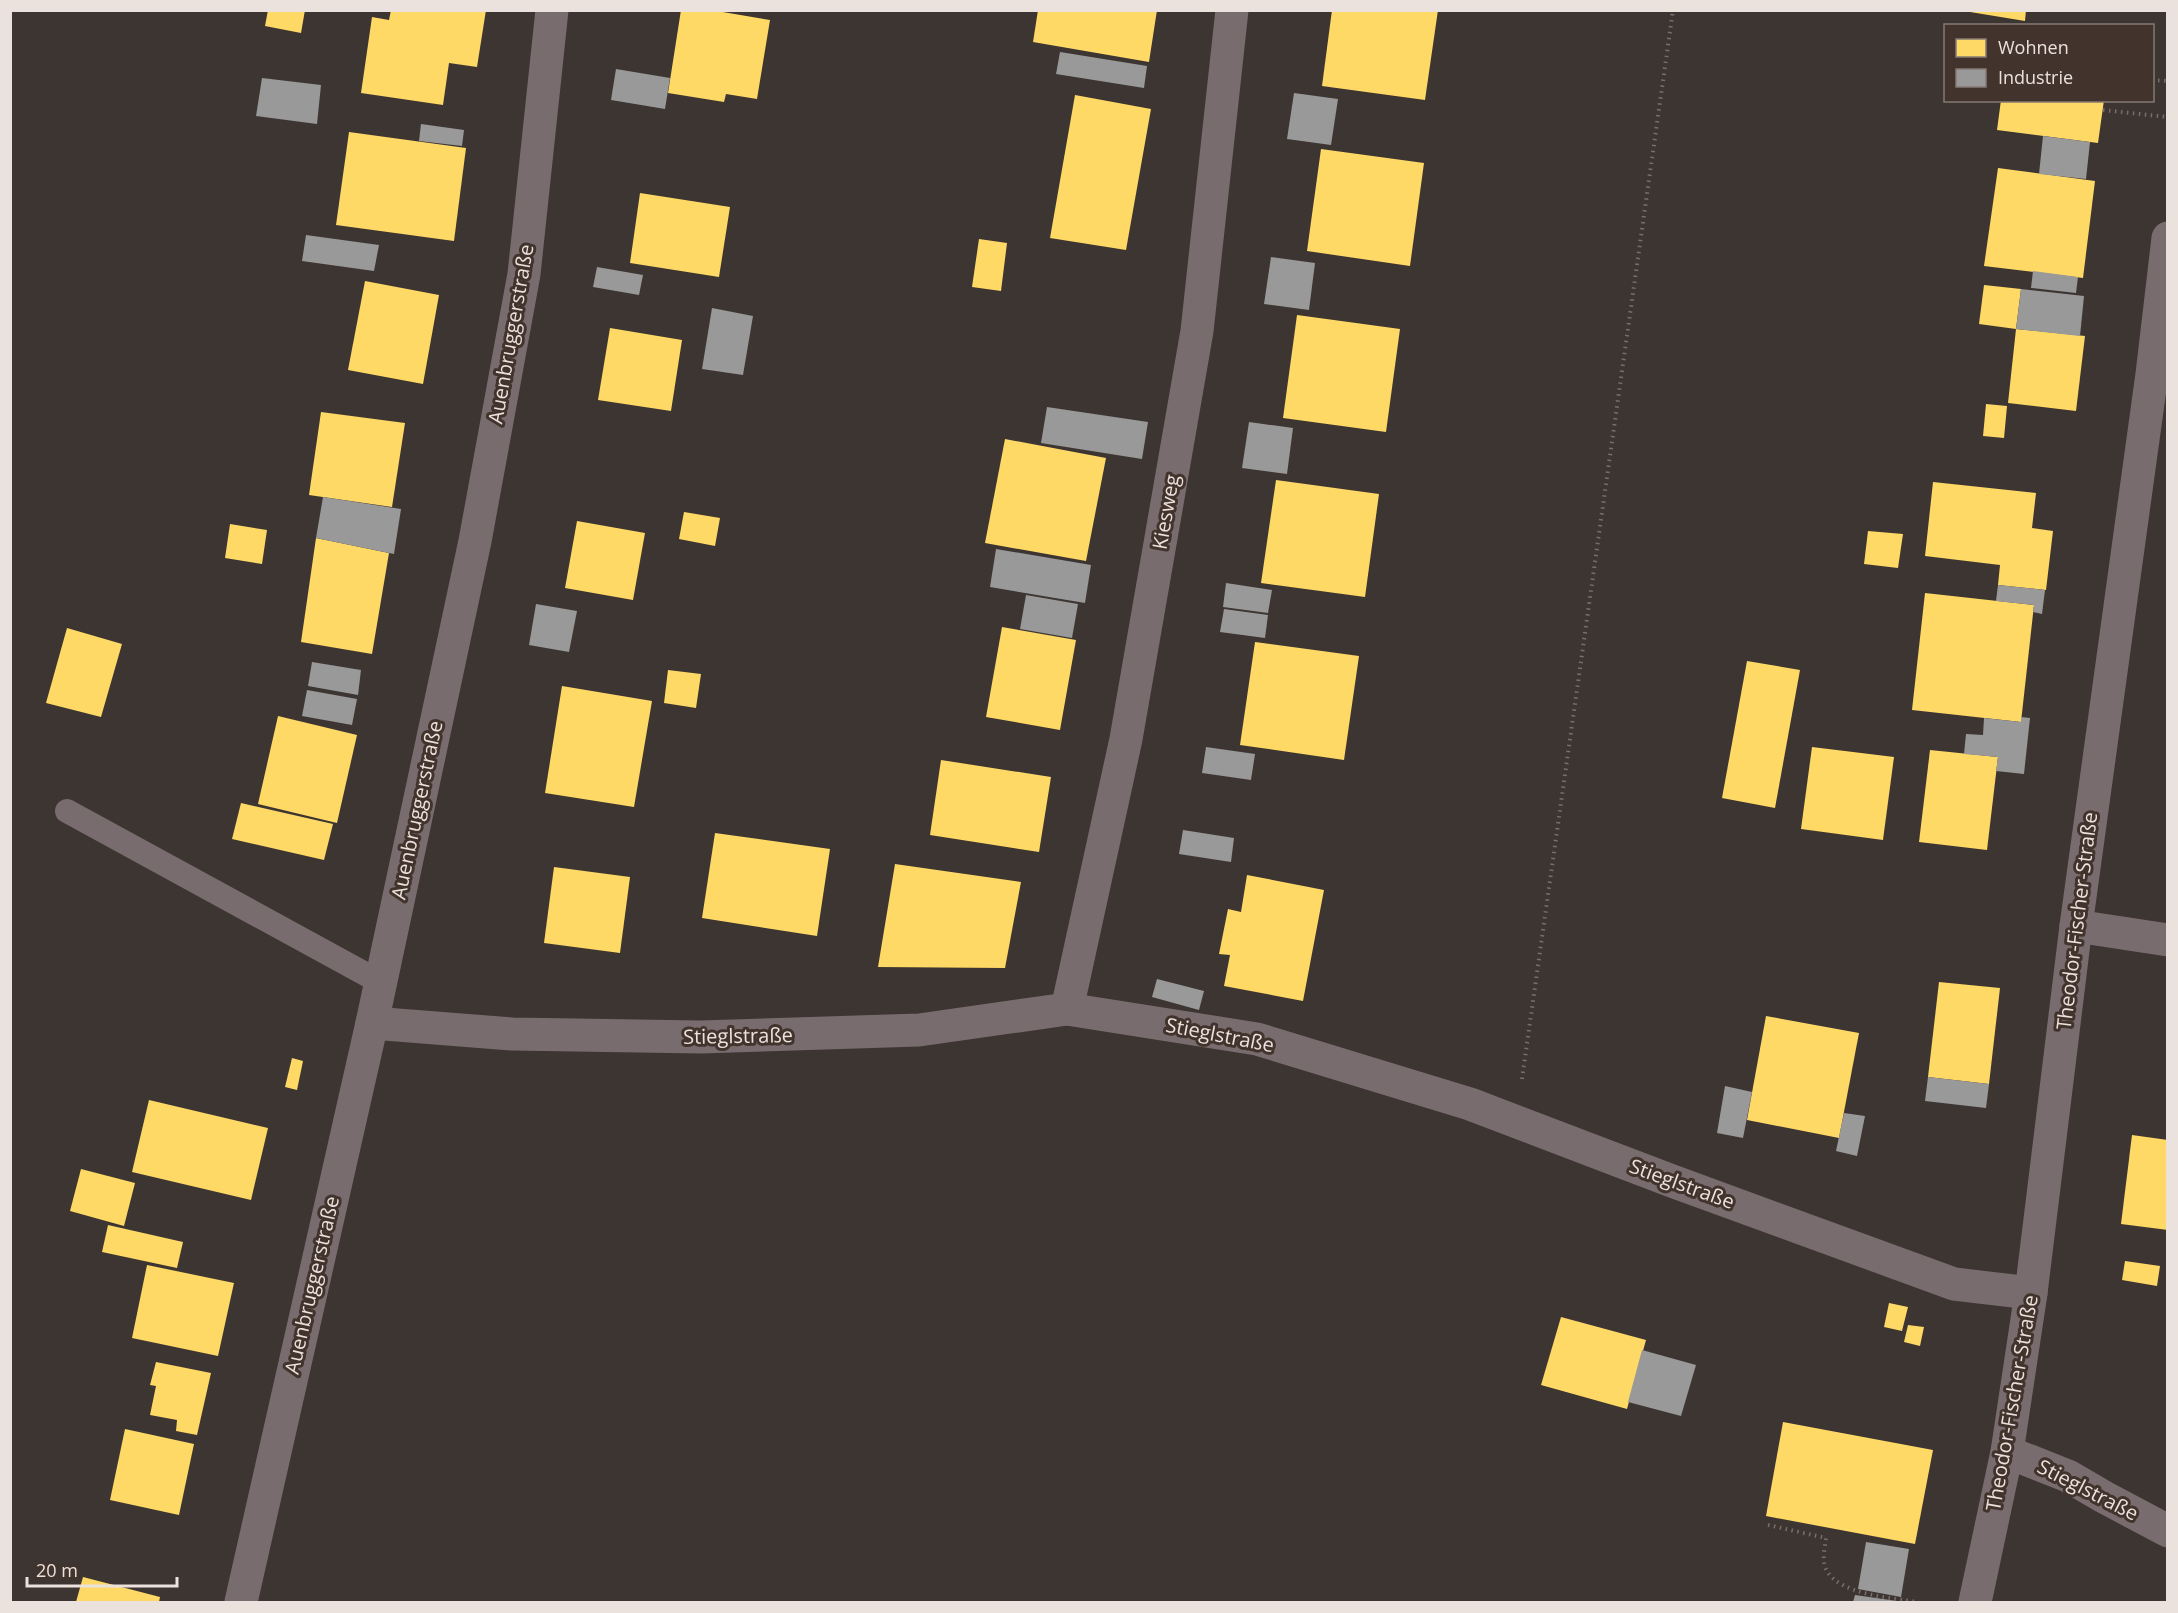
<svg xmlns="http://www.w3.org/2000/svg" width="2178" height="1613" viewBox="0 0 2178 1613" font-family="'Open Sans',sans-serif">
<rect width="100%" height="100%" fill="#3d3532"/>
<g fill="#ffd966">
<polygon points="268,10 305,10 301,33 265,26"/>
<polygon points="391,10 486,10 477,67 449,63 443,105 361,93 372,17 389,20"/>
<polygon points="681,10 711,10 770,20 757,99 726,94 724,102 668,93"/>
<polygon points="1038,10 1157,10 1149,62 1033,42"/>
<polygon points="1332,10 1438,10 1425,100 1322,86"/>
<polygon points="1958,10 2026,10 2025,21"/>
<polygon points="1075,95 1151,109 1126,250 1050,238"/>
<polygon points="2001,100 2104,100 2098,143 1997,130"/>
<polygon points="349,132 466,148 454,241 336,225"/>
<polygon points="1321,149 1424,163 1410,266 1307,251"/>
<polygon points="1998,168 2095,181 2083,278 1984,266"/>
<polygon points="640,193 730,207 719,277 630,263"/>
<polygon points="979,239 1007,243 1001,291 972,287"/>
<polygon points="365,281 439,295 423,384 348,370"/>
<polygon points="1984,285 2021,289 2016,329 1979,324"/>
<polygon points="1297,315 1400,329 1386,432 1283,418"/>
<polygon points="610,328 682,340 671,411 598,400"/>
<polygon points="2016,329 2085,336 2076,411 2008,403"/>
<polygon points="1986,404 2007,406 2004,438 1983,436"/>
<polygon points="321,412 405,423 392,507 309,495"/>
<polygon points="1005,439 1106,458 1086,561 985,543"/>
<polygon points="1276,480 1379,494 1365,597 1261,583"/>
<polygon points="1933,482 2036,493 2032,528 2053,531 2046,590 1998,585 2000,565 1925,556"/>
<polygon points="684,512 720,518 715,546 679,539"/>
<polygon points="577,521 645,533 633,600 565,588"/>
<polygon points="230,524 267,530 262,564 225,558"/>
<polygon points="1868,531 1903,534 1898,568 1864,564"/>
<polygon points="316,538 389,553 372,654 301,642"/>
<polygon points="1925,593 2034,605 2021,722 1912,710"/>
<polygon points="1002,627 1076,640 1060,730 986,717"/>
<polygon points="67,628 122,644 101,717 46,703"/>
<polygon points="1255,642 1359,656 1344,760 1240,745"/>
<polygon points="1747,661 1800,670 1775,808 1722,798"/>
<polygon points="668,670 701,674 696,708 664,703"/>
<polygon points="562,686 652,701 634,807 545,793"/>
<polygon points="278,716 357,735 337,823 258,804"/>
<polygon points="1812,747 1894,757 1883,840 1801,829"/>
<polygon points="1930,750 1998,757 1987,850 1919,842"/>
<polygon points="941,760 1051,777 1039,852 930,835"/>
<polygon points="241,803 333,824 324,860 232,839"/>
<polygon points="715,833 830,849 817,936 702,918"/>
<polygon points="895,864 1021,882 1005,968 878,967"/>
<polygon points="554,867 630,877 620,953 544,943"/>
<polygon points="1247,875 1324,890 1303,1001 1224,986 1230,955 1219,954 1228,909 1241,912"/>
<polygon points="1939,982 2000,988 1989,1084 1928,1077"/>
<polygon points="1766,1016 1859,1033 1839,1138 1747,1120"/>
<polygon points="292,1058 303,1061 297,1090 285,1087"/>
<polygon points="149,1100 268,1128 251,1200 132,1172"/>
<polygon points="2132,1135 2168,1140 2168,1230 2121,1224"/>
<polygon points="81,1169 135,1183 124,1226 70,1211"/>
<polygon points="108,1225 183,1242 177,1268 102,1252"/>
<polygon points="2125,1261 2160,1266 2157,1286 2122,1280"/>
<polygon points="147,1265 234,1283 218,1356 132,1338"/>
<polygon points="1889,1303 1908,1307 1902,1331 1884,1327"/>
<polygon points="1561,1317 1646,1340 1627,1409 1541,1385"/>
<polygon points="1908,1325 1924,1327 1920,1346 1904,1342"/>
<polygon points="156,1362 211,1373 197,1435 176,1431 177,1420 150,1415 156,1386 150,1385"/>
<polygon points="1783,1422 1933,1450 1915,1544 1766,1516"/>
<polygon points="125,1429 194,1444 179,1515 110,1500"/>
<polygon points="83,1577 160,1597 159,1602 76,1602"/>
</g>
<g fill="#999">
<polygon points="1060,52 1147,66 1144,88 1056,74"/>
<polygon points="616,69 670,78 665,109 611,100"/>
<polygon points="262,78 321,85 317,124 256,116"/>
<polygon points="1294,93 1338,99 1331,145 1287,139"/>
<polygon points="421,124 464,130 462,146 419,141"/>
<polygon points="2043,136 2090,142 2086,179 2039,174"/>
<polygon points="306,235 379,245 374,271 302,261"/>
<polygon points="1271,257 1315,263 1309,310 1264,304"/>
<polygon points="597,267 643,275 639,295 593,287"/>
<polygon points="2033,271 2078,277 2076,293 2031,288"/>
<polygon points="2021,289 2084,296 2080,336 2016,329"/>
<polygon points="712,308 753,316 743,375 702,369"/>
<polygon points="1047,407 1148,422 1142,459 1041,443"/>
<polygon points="1249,422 1293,428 1287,474 1242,468"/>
<polygon points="323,497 401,509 394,554 316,538"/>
<polygon points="996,549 1091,565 1085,603 990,587"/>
<polygon points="1226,583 1272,590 1268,613 1223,607"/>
<polygon points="1998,585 2045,590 2042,614 2033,612 2034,605 1996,601"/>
<polygon points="1026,595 1078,604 1072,638 1020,629"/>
<polygon points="536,604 577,611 569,652 529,645"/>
<polygon points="1224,609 1268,615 1265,638 1220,632"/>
<polygon points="312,662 361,670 358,695 308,686"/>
<polygon points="307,690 357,699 352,725 302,716"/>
<polygon points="2021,717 2030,718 2024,774 1996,771 1998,757 1964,754 1966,734 1983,735 1984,718 2021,722"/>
<polygon points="1206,747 1255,754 1251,780 1202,773"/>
<polygon points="1183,830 1234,838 1231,862 1179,854"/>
<polygon points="1157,979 1204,991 1199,1010 1152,997"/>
<polygon points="1928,1077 1989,1084 1986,1108 1925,1101"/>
<polygon points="1725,1086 1752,1092 1743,1138 1717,1133"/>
<polygon points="1844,1113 1865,1116 1857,1156 1836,1151"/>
<polygon points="1642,1350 1696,1365 1681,1416 1628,1402"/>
<polygon points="1866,1542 1909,1549 1901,1597 1858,1589"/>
<polygon points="1855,1595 1897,1601 1897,1602 1853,1602"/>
</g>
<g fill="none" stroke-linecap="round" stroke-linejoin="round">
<g stroke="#786e6e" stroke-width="4" stroke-dasharray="1.5 4.5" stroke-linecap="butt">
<polyline points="2152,80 2168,81"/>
<polyline points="2103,110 2168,117"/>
<polyline points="1522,1079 1673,10"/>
<path d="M1768,1525L1826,1538C1825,1548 1821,1561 1827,1571C1841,1595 1893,1598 1918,1602"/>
</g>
<polyline stroke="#796c6e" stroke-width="24" points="67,811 380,982"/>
<g stroke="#796c6e" stroke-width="33">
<polyline points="2076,926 2168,940"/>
<polyline points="1067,1009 1126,739 1197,331 1232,10"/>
<polyline points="372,1023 512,1034 701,1037 919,1030 1067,1009 1257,1039 1470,1104 1672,1181 1954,1284 2031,1293"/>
<polyline points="2007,1452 2068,1476 2104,1497 2168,1531"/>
<polyline points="241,1602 372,1023 475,541 524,274 552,10"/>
<polyline points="1975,1602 2007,1452 2031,1293 2076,926 2152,374 2168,238"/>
</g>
</g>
<g text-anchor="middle" stroke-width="6" stroke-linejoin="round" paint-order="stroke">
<g font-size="20" fill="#ebe1dd" stroke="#42332d">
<text transform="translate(511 334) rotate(-80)" y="7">Auenbruggerstraße</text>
<text transform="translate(1166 512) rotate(-80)" y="7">Kiesweg</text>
<text transform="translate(417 810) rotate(-78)" y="7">Auenbruggerstraße</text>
<text transform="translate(2077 921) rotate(-83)" y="7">Theodor-Fischer-Straße</text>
<text transform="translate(1220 1035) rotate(11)" y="7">Stieglstraße</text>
<text transform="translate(738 1036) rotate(-1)" y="7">Stieglstraße</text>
<text transform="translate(1682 1184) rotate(20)" y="7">Stieglstraße</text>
<text transform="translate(312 1285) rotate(-77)" y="7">Auenbruggerstraße</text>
<text transform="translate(2012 1403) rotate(-80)" y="7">Theodor-Fischer-Straße</text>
<text transform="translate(2088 1490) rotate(27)" y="7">Stieglstraße</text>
</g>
</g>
<rect width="2178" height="1613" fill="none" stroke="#ebe1dd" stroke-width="24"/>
<rect x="1944" y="24" width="210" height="78" fill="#42332d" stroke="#867973" stroke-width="1.5"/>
<rect x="1956" y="39" width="30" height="18" fill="#ffd966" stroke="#867973" stroke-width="1.5"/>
<text x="1998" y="54" font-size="18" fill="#ebe1dd">Wohnen</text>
<rect x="1956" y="69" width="30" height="18" fill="#999999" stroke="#867973" stroke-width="1.5"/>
<text x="1998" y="84" font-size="18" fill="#ebe1dd">Industrie</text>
<path d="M27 1577v9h150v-9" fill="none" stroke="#ebe1dd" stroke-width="3"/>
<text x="36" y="1577" font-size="18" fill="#ebe1dd" stroke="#42332d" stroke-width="4.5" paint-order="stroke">20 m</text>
</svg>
